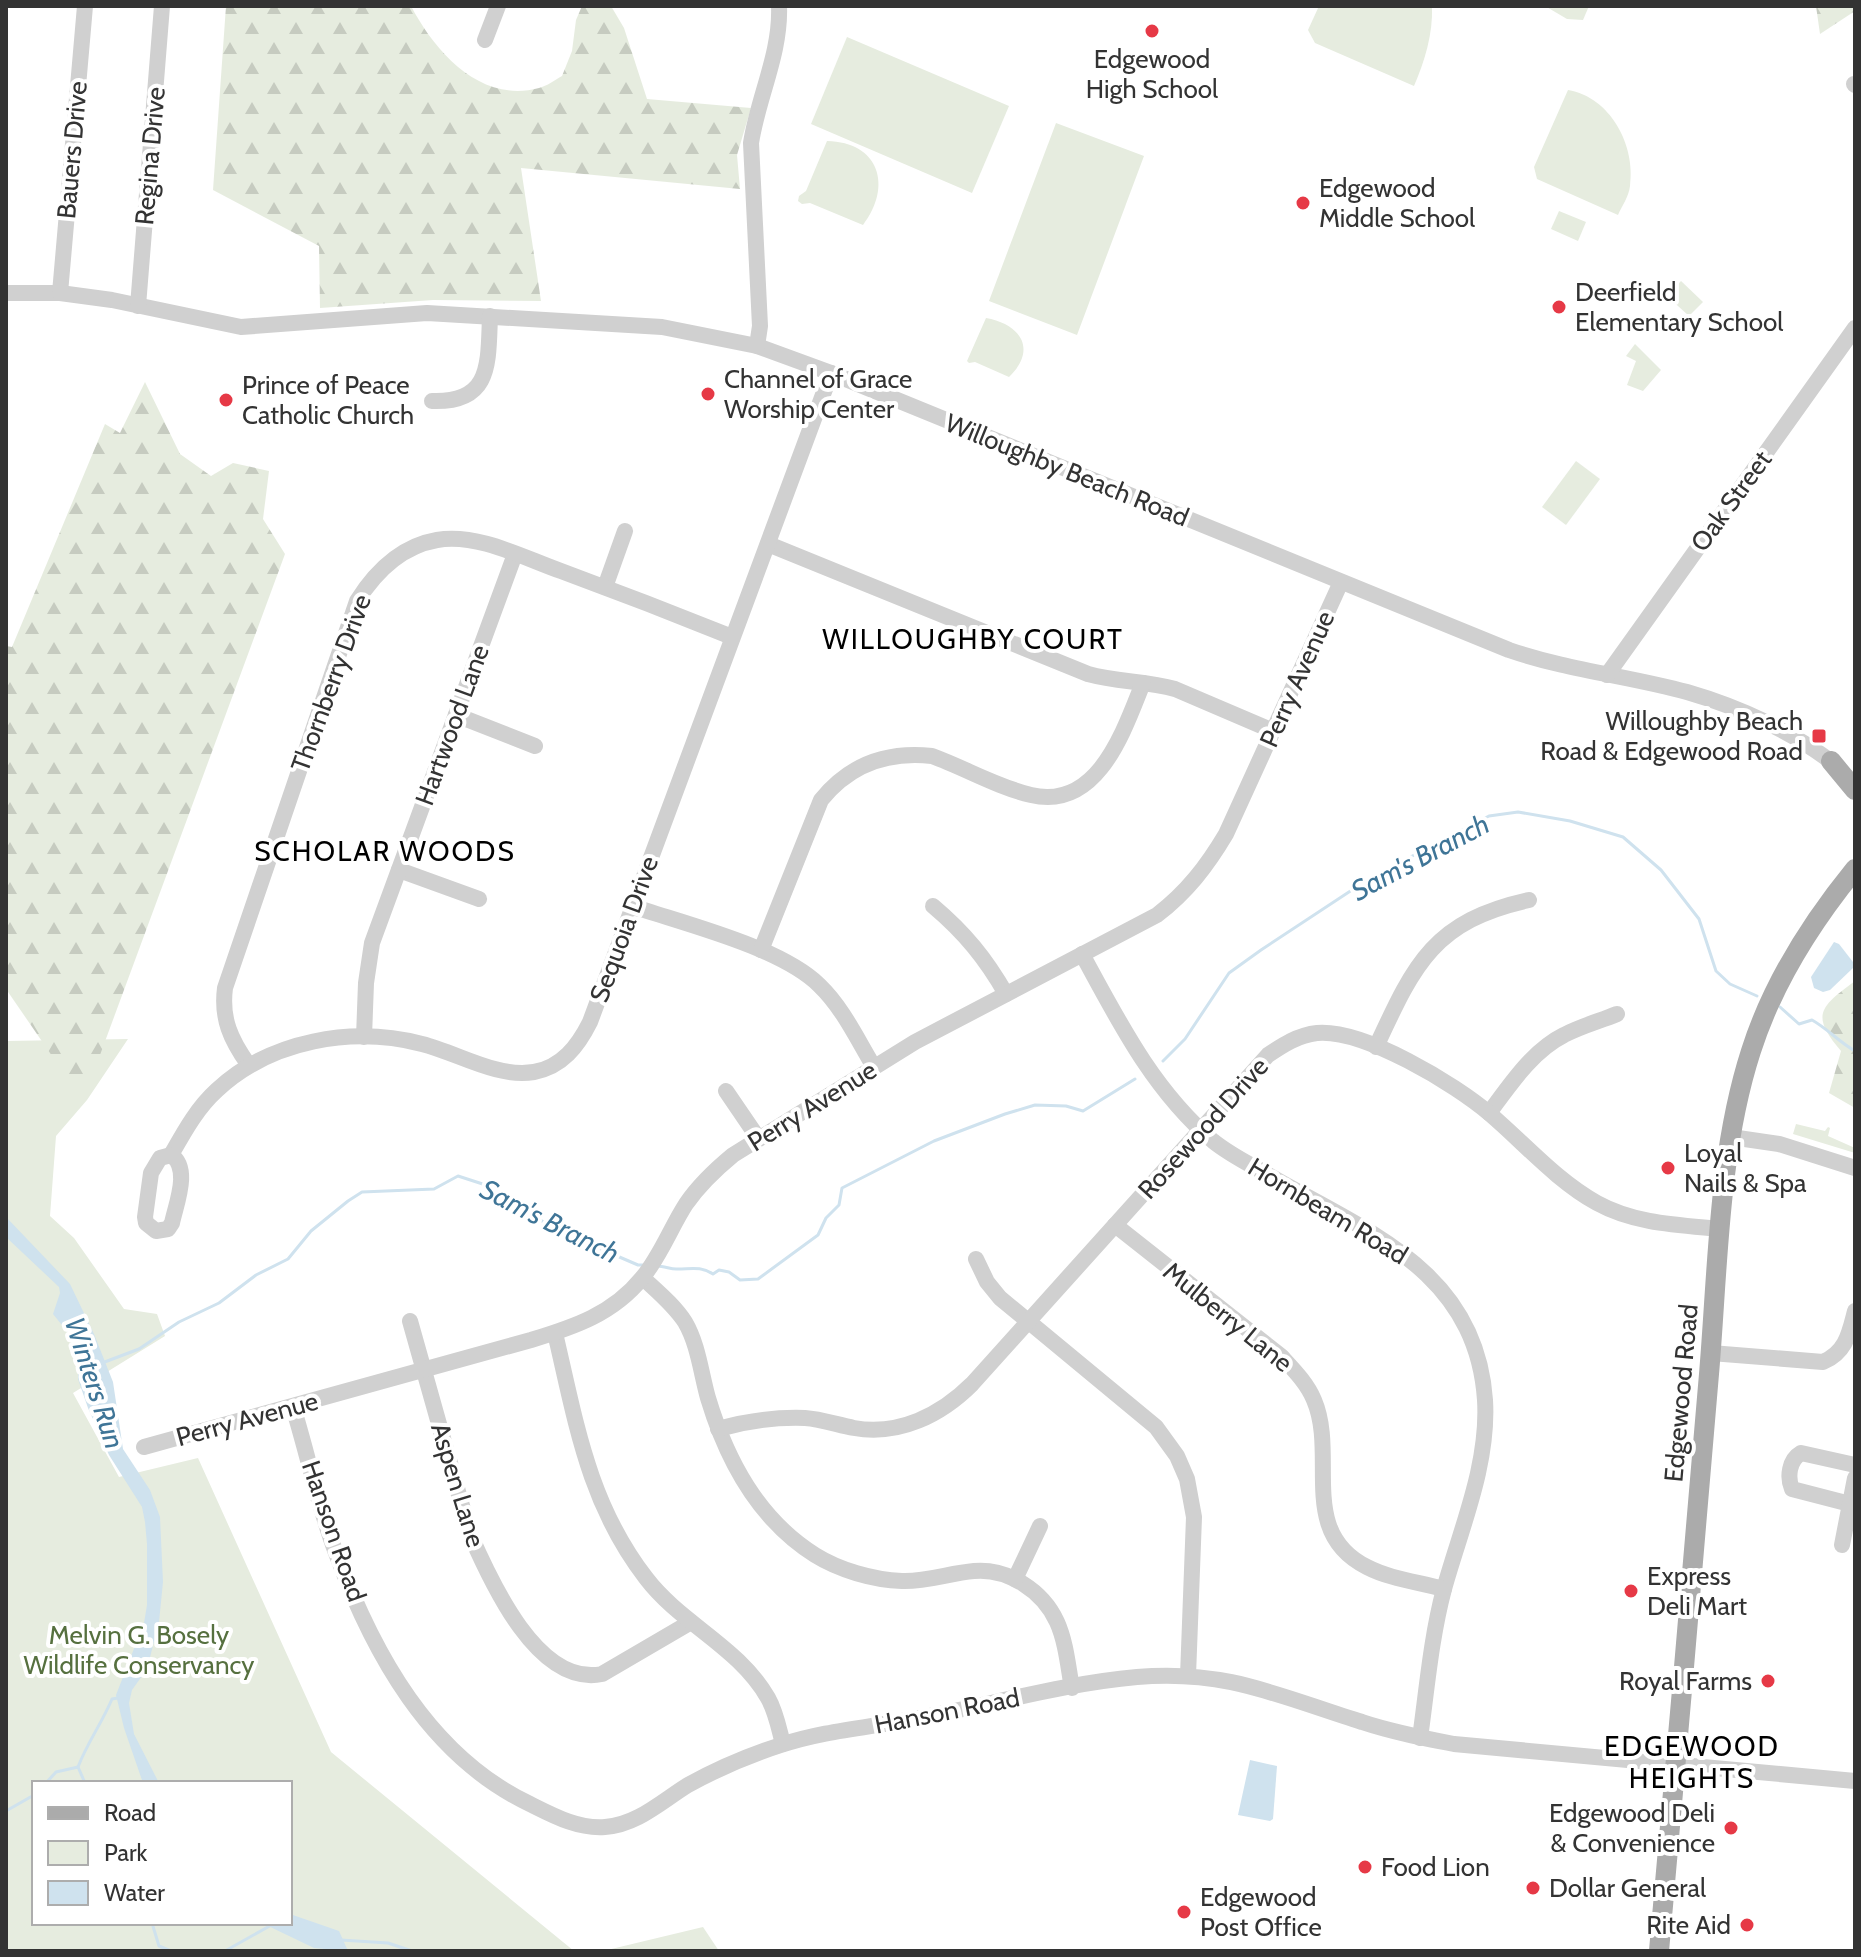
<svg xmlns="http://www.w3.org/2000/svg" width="1861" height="1957" viewBox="0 0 1861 1957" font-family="Cabin,sans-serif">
<defs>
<pattern id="forest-firs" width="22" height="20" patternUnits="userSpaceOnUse" patternTransform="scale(2)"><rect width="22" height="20" fill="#e6ecdf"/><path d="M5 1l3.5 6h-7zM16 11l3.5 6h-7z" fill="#c6cbc0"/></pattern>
</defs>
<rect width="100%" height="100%" fill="#fff"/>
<g fill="#e6ecdf" fill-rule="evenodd">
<path d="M1319,6H1432C1433,34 1425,60 1414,86L1315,43L1308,30Z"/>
<polygon points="1545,6 1589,6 1583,20 1567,19"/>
<polygon points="847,37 1009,106 972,193 811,124"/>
<path d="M1568,90C1610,97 1636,145 1630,186C1629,196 1622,206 1618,215L1537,179L1534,167Z"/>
<polygon points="1056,123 1144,156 1077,335 989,301"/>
<path d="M827,141C879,142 893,186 863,225L810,203L802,204L798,201L799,196L806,191Z"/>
<polygon points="1559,211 1586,222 1578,241 1551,229"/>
<polygon points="1681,281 1703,302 1689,316 1667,296"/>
<path d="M986,318C1020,324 1038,349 1009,377L975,362L969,363L967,361Z"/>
<polygon points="1635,344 1661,370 1643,391 1627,385 1636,361 1626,356"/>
<polygon points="1576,461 1600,479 1566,525 1542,507"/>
<path d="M128,1039L87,1100L56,1136L50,1216L74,1238L124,1309L157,1314L165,1336L73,1393L119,1477L198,1458L331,1752L574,1951H6V1041ZM34,1783H290V1923H34Z"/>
<polygon points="1796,1124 1825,1131 1828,1127 1830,1128 1828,1136 1855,1148 1855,1153 1793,1134"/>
<polygon points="703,1927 719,1951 603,1951"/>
</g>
<g fill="url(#forest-firs)">
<path d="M226,6H411C435,52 481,104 539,88C547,86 555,80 562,76L572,51L576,20L582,6H611L624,28L647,99L751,108L737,155L740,189L521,168L541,301L433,300L320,308L319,246L213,190Z"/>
<polygon points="1816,6 1855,6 1855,11 1820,34"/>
<polygon points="145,382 180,454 211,476 233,463 269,471 263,519 285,554 83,1101 6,989 6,646 12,647 105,424 120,433"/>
<path d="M1855,981V1108L1829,1093L1841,1051C1810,1015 1820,1007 1855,981Z"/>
</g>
<g fill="#cfe2ee">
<polygon points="1834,942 1839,944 1853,962 1853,968 1830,990 1823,992 1814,988 1811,977"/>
<polygon points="6,1217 70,1284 94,1334 113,1382 123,1449 150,1490 160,1517 163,1582 159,1622 147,1669 132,1690 129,1703 134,1734 159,1783 143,1783 124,1728 116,1695 144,1623 147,1605 147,1544 145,1522 142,1507 109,1455 88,1408 78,1379 78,1345 53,1314 60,1293 59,1287 6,1237"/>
<polygon points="1250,1760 1277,1766 1273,1819 1270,1821 1238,1815"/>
<polygon points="290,1914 339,1931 348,1951 314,1948 262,1923 290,1923"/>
</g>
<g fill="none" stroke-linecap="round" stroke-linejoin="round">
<g stroke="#cfe2ee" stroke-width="3">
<path d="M1780,1007L1799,1024L1812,1020C1828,1029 1839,1042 1855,1051"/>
<polyline points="1163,1061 1185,1039 1229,973 1261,950 1358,886 1397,864 1489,816 1518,812 1570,821 1623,837 1661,870 1699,919 1716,971 1730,984 1757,996"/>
<path d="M657,1266C665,1266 672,1270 678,1269C691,1269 701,1266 713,1274L719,1270L729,1272L740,1280L758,1279L818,1235L826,1218L839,1205L842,1188L934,1141L1005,1114L1035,1105L1066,1106L1083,1111L1135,1079"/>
<polyline points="102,1363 139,1349 179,1322 219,1303 256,1275 288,1259 311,1231 348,1201 362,1192 434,1189 458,1176 495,1188 552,1228 638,1265 646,1265"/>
<polyline points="46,1783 56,1772 78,1767"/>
<path d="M85,1783L78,1767C87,1743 102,1723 112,1699L118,1698"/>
<polyline points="6,1811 34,1795"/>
<polyline points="152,1923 159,1946 171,1951"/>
<polyline points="341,1940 388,1943 412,1951"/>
<polyline points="225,1951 275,1923"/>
</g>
<g stroke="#d0d0d0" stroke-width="16">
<polyline points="485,40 498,6"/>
<polyline points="1854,84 1855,85"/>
<path d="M6,293H60L112,300L241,327L427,313L662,327L757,346L831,373L1509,650C1567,670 1628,676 1687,692C1739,707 1797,733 1839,768"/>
<polyline points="60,293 85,6"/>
<polyline points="138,306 162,6"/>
<path d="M757,346L760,326L751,143C758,97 781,53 779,6"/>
<path d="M432,401C492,403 488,363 490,316"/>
<path d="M768,544L1088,674C1117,682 1146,681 1175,689L1273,731"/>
<polyline points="605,587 625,531"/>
<polyline points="1607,675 1855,328"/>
<polyline points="456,715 535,746"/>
<polyline points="399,870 479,899"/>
<path d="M632,906C685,924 780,947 819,985C843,1008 857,1039 874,1067"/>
<path d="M933,906C965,933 986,959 1006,994"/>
<path d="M761,950L821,800C850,764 887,751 932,756C965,768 997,787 1031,795C1098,811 1124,730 1143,683"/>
<path d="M1082,954C1119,1022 1153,1090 1213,1141C1229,1154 1247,1163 1265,1173C1362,1230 1476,1268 1485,1400C1489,1464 1461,1528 1444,1589C1431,1638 1427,1688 1420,1738"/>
<polyline points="364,1037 366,983 372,943 515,554"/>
<path d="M1376,1047C1414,965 1433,921 1529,900"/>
<path d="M248,1064C231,1040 221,1019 225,988L357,601C376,571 402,546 437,540C478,533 524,558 561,571C618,592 675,614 732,637"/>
<polyline points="726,1091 758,1138"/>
<path d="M1489,1113C1510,1085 1532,1051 1564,1035C1581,1026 1600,1021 1617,1014"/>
<polyline points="1731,1137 1779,1144 1855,1168"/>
<path d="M171,1155C184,1132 197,1108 217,1090C271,1040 352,1026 422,1044C458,1053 496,1078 534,1072C562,1067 578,1046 590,1022L831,373"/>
<path d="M171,1155C191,1168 176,1204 172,1223L168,1229L156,1231L146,1223L145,1217L151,1173L160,1158Z"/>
<path d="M1115,1225L1281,1356C1293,1369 1307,1383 1314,1400C1338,1456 1297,1532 1367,1567C1390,1579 1419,1582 1444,1589"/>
<polyline points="976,1259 987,1282 1000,1298 1156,1427 1177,1456 1187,1479 1194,1517 1188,1676"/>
<path d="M643,1278C658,1292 674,1305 685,1322C698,1344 701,1373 708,1398C727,1461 758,1519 815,1555C839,1570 873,1580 902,1581C926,1582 950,1573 974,1571C1008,1568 1043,1591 1057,1622C1066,1642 1068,1666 1072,1688"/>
<path d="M410,1321L470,1534C491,1582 538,1687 602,1674L691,1622"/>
<path d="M555,1333C576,1422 588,1503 646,1578C681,1624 739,1647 768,1698C776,1712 779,1729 783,1744"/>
<path d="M1711,1353L1823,1362C1846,1352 1849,1334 1855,1311"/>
<path d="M293,1407C308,1455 318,1506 336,1553C373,1653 429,1756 530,1804C554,1816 578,1829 605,1827C637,1825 662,1801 688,1785C717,1769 750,1755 781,1745C820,1732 862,1728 902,1721C980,1708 1058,1684 1137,1677C1226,1669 1281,1697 1362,1722C1392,1732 1423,1738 1454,1744L1855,1781"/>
<path d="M718,1429C746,1421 776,1417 805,1418C821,1419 838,1425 854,1428C899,1436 941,1415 972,1384L1268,1055C1283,1045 1298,1035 1317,1033C1364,1029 1455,1084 1490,1114C1525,1144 1557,1181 1597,1203C1635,1224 1679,1225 1721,1229"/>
<path d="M144,1447L531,1340C574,1327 613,1314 642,1278C660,1257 671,1227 686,1204C699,1185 716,1169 733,1155L915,1042L1157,915C1187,892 1207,866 1226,834L1341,582"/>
<path d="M1850,1504L1792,1489C1787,1477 1789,1460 1801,1453L1855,1465"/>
<polyline points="1842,1545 1855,1478"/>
<polyline points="1015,1579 1040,1526"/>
</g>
<g stroke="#ababab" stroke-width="20">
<polyline points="1831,761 1855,790"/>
<path d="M1659,1951C1677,1759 1692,1566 1709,1374C1718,1268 1718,1153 1751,1051C1772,985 1811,923 1855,869"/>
</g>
</g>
<g fill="#e63946" stroke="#fff" stroke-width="3">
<circle cx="1152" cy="31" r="8"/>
<circle cx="1303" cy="203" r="8"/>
<circle cx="1559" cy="307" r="8"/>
<circle cx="708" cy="394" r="8"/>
<circle cx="226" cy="400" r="8"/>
<rect x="1811" y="728" width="16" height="16" rx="4"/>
<circle cx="1668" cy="1168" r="8"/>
<circle cx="1631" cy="1591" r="8"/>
<circle cx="1768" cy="1681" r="8"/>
<circle cx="1731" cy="1828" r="8"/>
<circle cx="1365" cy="1867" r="8"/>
<circle cx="1533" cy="1888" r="8"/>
<circle cx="1184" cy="1912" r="8"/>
<circle cx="1747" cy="1925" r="8"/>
</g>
<g text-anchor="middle" stroke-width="8" stroke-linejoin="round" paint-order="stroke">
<g font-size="26" fill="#333" stroke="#fff" text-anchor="start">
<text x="1152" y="68" text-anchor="middle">Edgewood<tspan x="1152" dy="30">High School</tspan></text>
<text x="1319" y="197">Edgewood<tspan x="1319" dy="30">Middle School</tspan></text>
<text x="1575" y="301">Deerfield<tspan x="1575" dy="30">Elementary School</tspan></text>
<text x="724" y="388">Channel of Grace<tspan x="724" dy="30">Worship Center</tspan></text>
<text x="242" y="394">Prince of Peace<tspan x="242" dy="30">Catholic Church</tspan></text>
<text x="1803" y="730" text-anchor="end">Willoughby Beach<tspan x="1803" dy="30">Road &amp; Edgewood Road</tspan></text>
<text x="1684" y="1162">Loyal<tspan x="1684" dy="30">Nails &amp; Spa</tspan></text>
<text x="1647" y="1585">Express<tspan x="1647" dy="30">Deli Mart</tspan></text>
<text x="1752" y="1690" text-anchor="end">Royal Farms</text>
<text x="1715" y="1822" text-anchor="end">Edgewood Deli<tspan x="1715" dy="30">&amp; Convenience</tspan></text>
<text x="1381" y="1876">Food Lion</text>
<text x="1549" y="1897">Dollar General</text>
<text x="1200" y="1906">Edgewood<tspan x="1200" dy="30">Post Office</tspan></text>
<text x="1731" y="1934" text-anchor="end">Rite Aid</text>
</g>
<g font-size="26" fill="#333" stroke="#fff">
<text transform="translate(72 150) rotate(-85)" y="9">Bauers Drive</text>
<text transform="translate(150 156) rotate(-85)" y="9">Regina Drive</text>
<text transform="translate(1067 470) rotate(22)" y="9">Willoughby Beach Road</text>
<text transform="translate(1731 501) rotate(-54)" y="9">Oak Street</text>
<text transform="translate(1297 679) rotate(-66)" y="9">Perry Avenue</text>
<text transform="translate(331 683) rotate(-70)" y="9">Thornberry Drive</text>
<text transform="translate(452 725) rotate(-70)" y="9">Hartwood Lane</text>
<text transform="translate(624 929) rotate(-70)" y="9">Sequoia Drive</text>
<text transform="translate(812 1106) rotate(-32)" y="9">Perry Avenue</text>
<text transform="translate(1203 1128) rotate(-48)" y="9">Rosewood Drive</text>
<text transform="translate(1328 1211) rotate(31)" y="9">Hornbeam Road</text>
<text transform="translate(1228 1317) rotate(39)" y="9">Mulberry Lane</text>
<text transform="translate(1681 1393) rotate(-85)" y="9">Edgewood Road</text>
<text transform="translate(247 1419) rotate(-15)" y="9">Perry Avenue</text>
<text transform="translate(458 1485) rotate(73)" y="9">Aspen Lane</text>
<text transform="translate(334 1531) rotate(71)" y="9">Hanson Road</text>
<text transform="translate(947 1711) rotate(-11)" y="9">Hanson Road</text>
</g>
<g font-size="26" fill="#56703f" stroke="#fff">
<text x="139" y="1644">Melvin G. Bosely<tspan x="139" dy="30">Wildlife Conservancy</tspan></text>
</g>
<g font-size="28" letter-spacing="2" fill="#000" stroke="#fff">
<text x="973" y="649">WILLOUGHBY COURT</text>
<text x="385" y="861">SCHOLAR WOODS</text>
<text x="1692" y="1756">EDGEWOOD<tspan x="1692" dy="32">HEIGHTS</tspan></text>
</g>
<g font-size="28" font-style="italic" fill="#3f7597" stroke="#fff">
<text transform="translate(1420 857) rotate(-28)" y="10">Sam's Branch</text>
<text transform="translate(550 1221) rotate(27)" y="10">Sam's Branch</text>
<text transform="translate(95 1383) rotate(72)" y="10">Winters Run</text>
</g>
</g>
<rect width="1861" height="1957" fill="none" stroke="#333333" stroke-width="16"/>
<rect x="32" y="1781" width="260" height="144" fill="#ffffff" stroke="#adadad" stroke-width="2"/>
<rect x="48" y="1807" width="40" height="12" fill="#ababab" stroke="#adadad" stroke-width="2"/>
<text x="104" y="1821" font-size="24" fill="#333333">Road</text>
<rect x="48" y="1841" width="40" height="24" fill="#e6ecdf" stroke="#adadad" stroke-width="2"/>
<text x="104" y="1861" font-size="24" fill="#333333">Park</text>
<rect x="48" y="1881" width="40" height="24" fill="#cfe2ee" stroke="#adadad" stroke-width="2"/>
<text x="104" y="1901" font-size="24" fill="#333333">Water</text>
</svg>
